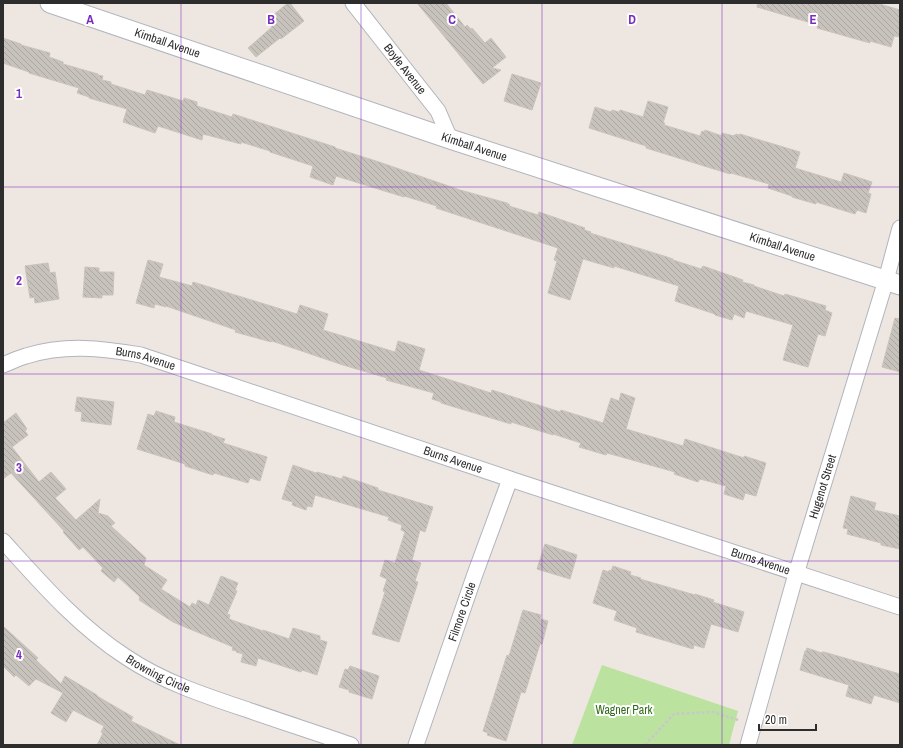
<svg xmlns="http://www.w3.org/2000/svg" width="903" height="748" viewBox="0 0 903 748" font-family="'Archivo Narrow',sans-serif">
<defs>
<pattern id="building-back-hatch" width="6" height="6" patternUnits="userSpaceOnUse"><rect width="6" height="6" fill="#c7c2bc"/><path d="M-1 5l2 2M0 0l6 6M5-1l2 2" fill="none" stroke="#aba7a2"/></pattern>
</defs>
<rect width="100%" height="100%" fill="#eee7e1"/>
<polygon fill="#bbe39f" points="602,665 738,711 729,745 572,745"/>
<g fill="url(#building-back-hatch)" stroke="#cac3ba">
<polygon points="288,3 290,3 304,21 281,39 280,38 256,57 248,48 272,27 267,20"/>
<polygon points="417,3 446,3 465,27 467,25 471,29 472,28 485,43 491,38 506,57 492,68 501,70 483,84"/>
<polygon points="758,3 876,3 900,10 900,37 894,36 891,47 870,41 870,43 817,28 818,25 757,7"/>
<polygon points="3,38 21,44 21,45 50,53 49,57 63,62 63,64 98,74 98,75 103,76 102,80 111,82 111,84 145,95 147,90 183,101 184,98 197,102 197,106 232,117 233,114 335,147 335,148 379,162 460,190 507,203 510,205 509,206 538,215 539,212 585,228 584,230 591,232 590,233 664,256 673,259 673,260 701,269 703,266 743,280 742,282 754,285 754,286 784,296 785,294 826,306 825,310 832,313 825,336 818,334 808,367 783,360 793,325 746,311 744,318 734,314 732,320 715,315 715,314 675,301 679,286 614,266 614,268 583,259 570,300 548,293 557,261 554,260 558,248 436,208 437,206 404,196 404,197 336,176 333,185 310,177 313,166 270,152 270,151 241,142 241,144 203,134 202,140 158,126 155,133 123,122 127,109 89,98 89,97 77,93 79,88 29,73 29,72 3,63"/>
<polygon points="512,74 541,83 532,110 504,101"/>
<polygon points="648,101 668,107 663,123 665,123 664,125 700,136 702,131 704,132 705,130 722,136 722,133 734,136 734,135 736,135 736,134 739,135 740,134 800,152 795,168 841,182 844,173 872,182 868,193 871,194 866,213 857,210 855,214 816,202 816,204 792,197 792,196 768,188 769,184 731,173 730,174 646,148 646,146 589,128 595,107 611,112 612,110 619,112 620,110 643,117"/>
<polygon points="148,260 163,264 159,277 192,286 193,282 297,314 300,305 328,314 323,330 395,352 398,341 425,349 419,370 491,393 492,390 560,412 561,410 603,423 611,398 619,401 621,393 635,398 626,429 683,446 685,439 744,458 744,456 766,463 756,496 745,493 743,500 724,494 726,486 700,479 698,482 674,474 675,472 607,453 606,455 579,447 581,443 553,434 553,435 511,422 511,424 441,403 441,402 432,399 434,393 386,380 387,378 343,365 272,341 271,342 235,332 236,330 166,306 166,307 155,304 154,308 136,303"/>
<polygon points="48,263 50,273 55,272 59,299 35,303 34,297 30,298 25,266"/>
<polygon points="85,267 99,268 99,272 114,272 113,295 102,295 102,298 83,297"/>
<polygon points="895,318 900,319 900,372 882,367"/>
<polygon points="77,397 114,402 111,425 81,421 82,412 75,411"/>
<polygon points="156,411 175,417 174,422 212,434 212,435 225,439 223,443 267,457 260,481 250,478 248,483 214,473 213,475 185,466 185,464 137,449 148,414 154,416"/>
<polygon points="16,413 27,429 25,431 28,435 12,447 39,482 51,472 59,481 66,489 55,498 76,520 100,499 98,513 108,516 115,523 111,526 146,558 144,565 167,580 161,589 190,607 192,603 196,605 198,600 209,605 221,576 238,583 235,590 237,591 227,614 230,615 229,619 263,631 263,630 289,639 293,628 320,636 320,640 327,642 317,675 302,670 301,672 258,658 256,666 241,662 243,654 236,652 237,651 232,650 233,647 173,622 139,600 140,597 118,577 114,582 101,571 103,568 83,547 79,550 63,532 64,531 11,473 3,479 3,423"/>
<polygon points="293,465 316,473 317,472 342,479 343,476 378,488 378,490 433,507 425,532 420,530 412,560 421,563 415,581 418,582 399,642 372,634 385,592 383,591 387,579 380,576 385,560 395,563 405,532 401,530 402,525 388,520 389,517 315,495 312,507 307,506 306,510 292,505 293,502 282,499"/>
<polygon points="851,496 876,503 874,510 900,516 900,549 881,545 881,543 847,534 848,529 843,528"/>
<polygon points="545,544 577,555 570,579 537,569"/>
<polygon points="613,566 631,572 630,575 641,578 640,579 695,595 695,594 714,600 713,602 744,612 738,632 711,624 704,648 694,645 693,649 636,632 637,628 614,620 617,611 593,603 603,570 609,572 609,570 611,571"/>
<polygon points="523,610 541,615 540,619 548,621 542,644 540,644 525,693 521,692 506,741 487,735 488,733 483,731 507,655 509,656"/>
<polygon points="3,626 38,658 36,660 61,684 65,676 97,695 97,696 133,717 131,721 180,745 97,745 103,733 101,732 104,726 73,710 66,722 51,713 63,693 36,679 29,686 16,675 14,677 3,666"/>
<polygon points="807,648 822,653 822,652 824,652 900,674 900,703 874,695 871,704 846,696 849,685 800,670 805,651 806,651"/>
<polygon points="350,666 379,676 372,699 349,692 349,690 339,687 345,669 348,670"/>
</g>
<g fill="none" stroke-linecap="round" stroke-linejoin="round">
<g stroke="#b1b4bd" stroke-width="17">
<g id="minor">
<path id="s1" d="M353,3L438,111L450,139"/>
<path id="s2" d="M3,365C11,362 18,358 26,356C65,344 101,348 141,355L510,479L900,607"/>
<path id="s3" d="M3,541C41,583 78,626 126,657C163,682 206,696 248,710C282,722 317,733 351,745"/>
<path id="s4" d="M416,745L475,574L510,479"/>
<path id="s5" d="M748,745L796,574L886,280L900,228"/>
</g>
</g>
<g stroke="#b1b4bd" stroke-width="21">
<g id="tertiary">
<path id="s6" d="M50,3L450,139L900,285"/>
</g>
</g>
<polyline stroke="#c8c8c8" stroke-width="2.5" stroke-dasharray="3 2" stroke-linecap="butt" points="645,745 674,714 713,712 738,720"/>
<use href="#minor" stroke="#fff" stroke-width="15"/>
<use href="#tertiary" stroke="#fff" stroke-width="19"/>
</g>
<path fill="none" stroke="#7b2cbf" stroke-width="1" stroke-opacity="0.55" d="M181,3V745M361,3V745M542,3V745M722,3V745M3,187H900M3,374H900M3,561H900"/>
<g text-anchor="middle" stroke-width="4" stroke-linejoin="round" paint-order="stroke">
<g font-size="12" fill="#2d2d2d" stroke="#fff">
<text dy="4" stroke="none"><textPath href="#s6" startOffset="124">Kimball Avenue</textPath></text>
<text dy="4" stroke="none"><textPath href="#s1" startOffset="84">Boyle Avenue</textPath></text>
<text dy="4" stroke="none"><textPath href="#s6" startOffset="448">Kimball Avenue</textPath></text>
<text dy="4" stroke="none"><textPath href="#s6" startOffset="772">Kimball Avenue</textPath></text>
<text dy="4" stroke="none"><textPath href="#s2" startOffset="146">Burns Avenue</textPath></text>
<text dy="4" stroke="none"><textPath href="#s2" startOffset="470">Burns Avenue</textPath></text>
<text dy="4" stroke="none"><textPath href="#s5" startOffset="269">Hugenot Street</textPath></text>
<text dy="4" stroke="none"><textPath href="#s2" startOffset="794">Burns Avenue</textPath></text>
<text dy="4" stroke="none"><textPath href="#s4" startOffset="141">Filmore Circle</textPath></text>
<text dy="4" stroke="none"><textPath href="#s3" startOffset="206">Browning Circle</textPath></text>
</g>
<g font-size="12" fill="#336a1d" stroke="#fff">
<text x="624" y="714">Wagner Park</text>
</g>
</g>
<g font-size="13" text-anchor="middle" font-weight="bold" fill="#7b2cbf" stroke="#fff" stroke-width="4" stroke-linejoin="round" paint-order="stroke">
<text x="90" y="24">A</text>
<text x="271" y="24">B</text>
<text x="452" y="24">C</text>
<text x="632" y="24">D</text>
<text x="813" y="24">E</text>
<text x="19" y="98">1</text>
<text x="19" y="285">2</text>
<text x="19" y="472">3</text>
<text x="19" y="659">4</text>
</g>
<rect width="903" height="748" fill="none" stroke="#2d2d2d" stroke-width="8"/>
<path d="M759 724v6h57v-6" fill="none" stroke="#2d2d2d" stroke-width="2"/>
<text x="765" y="724" font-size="12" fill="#2d2d2d" stroke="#ffffff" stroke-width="3" paint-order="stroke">20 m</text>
</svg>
